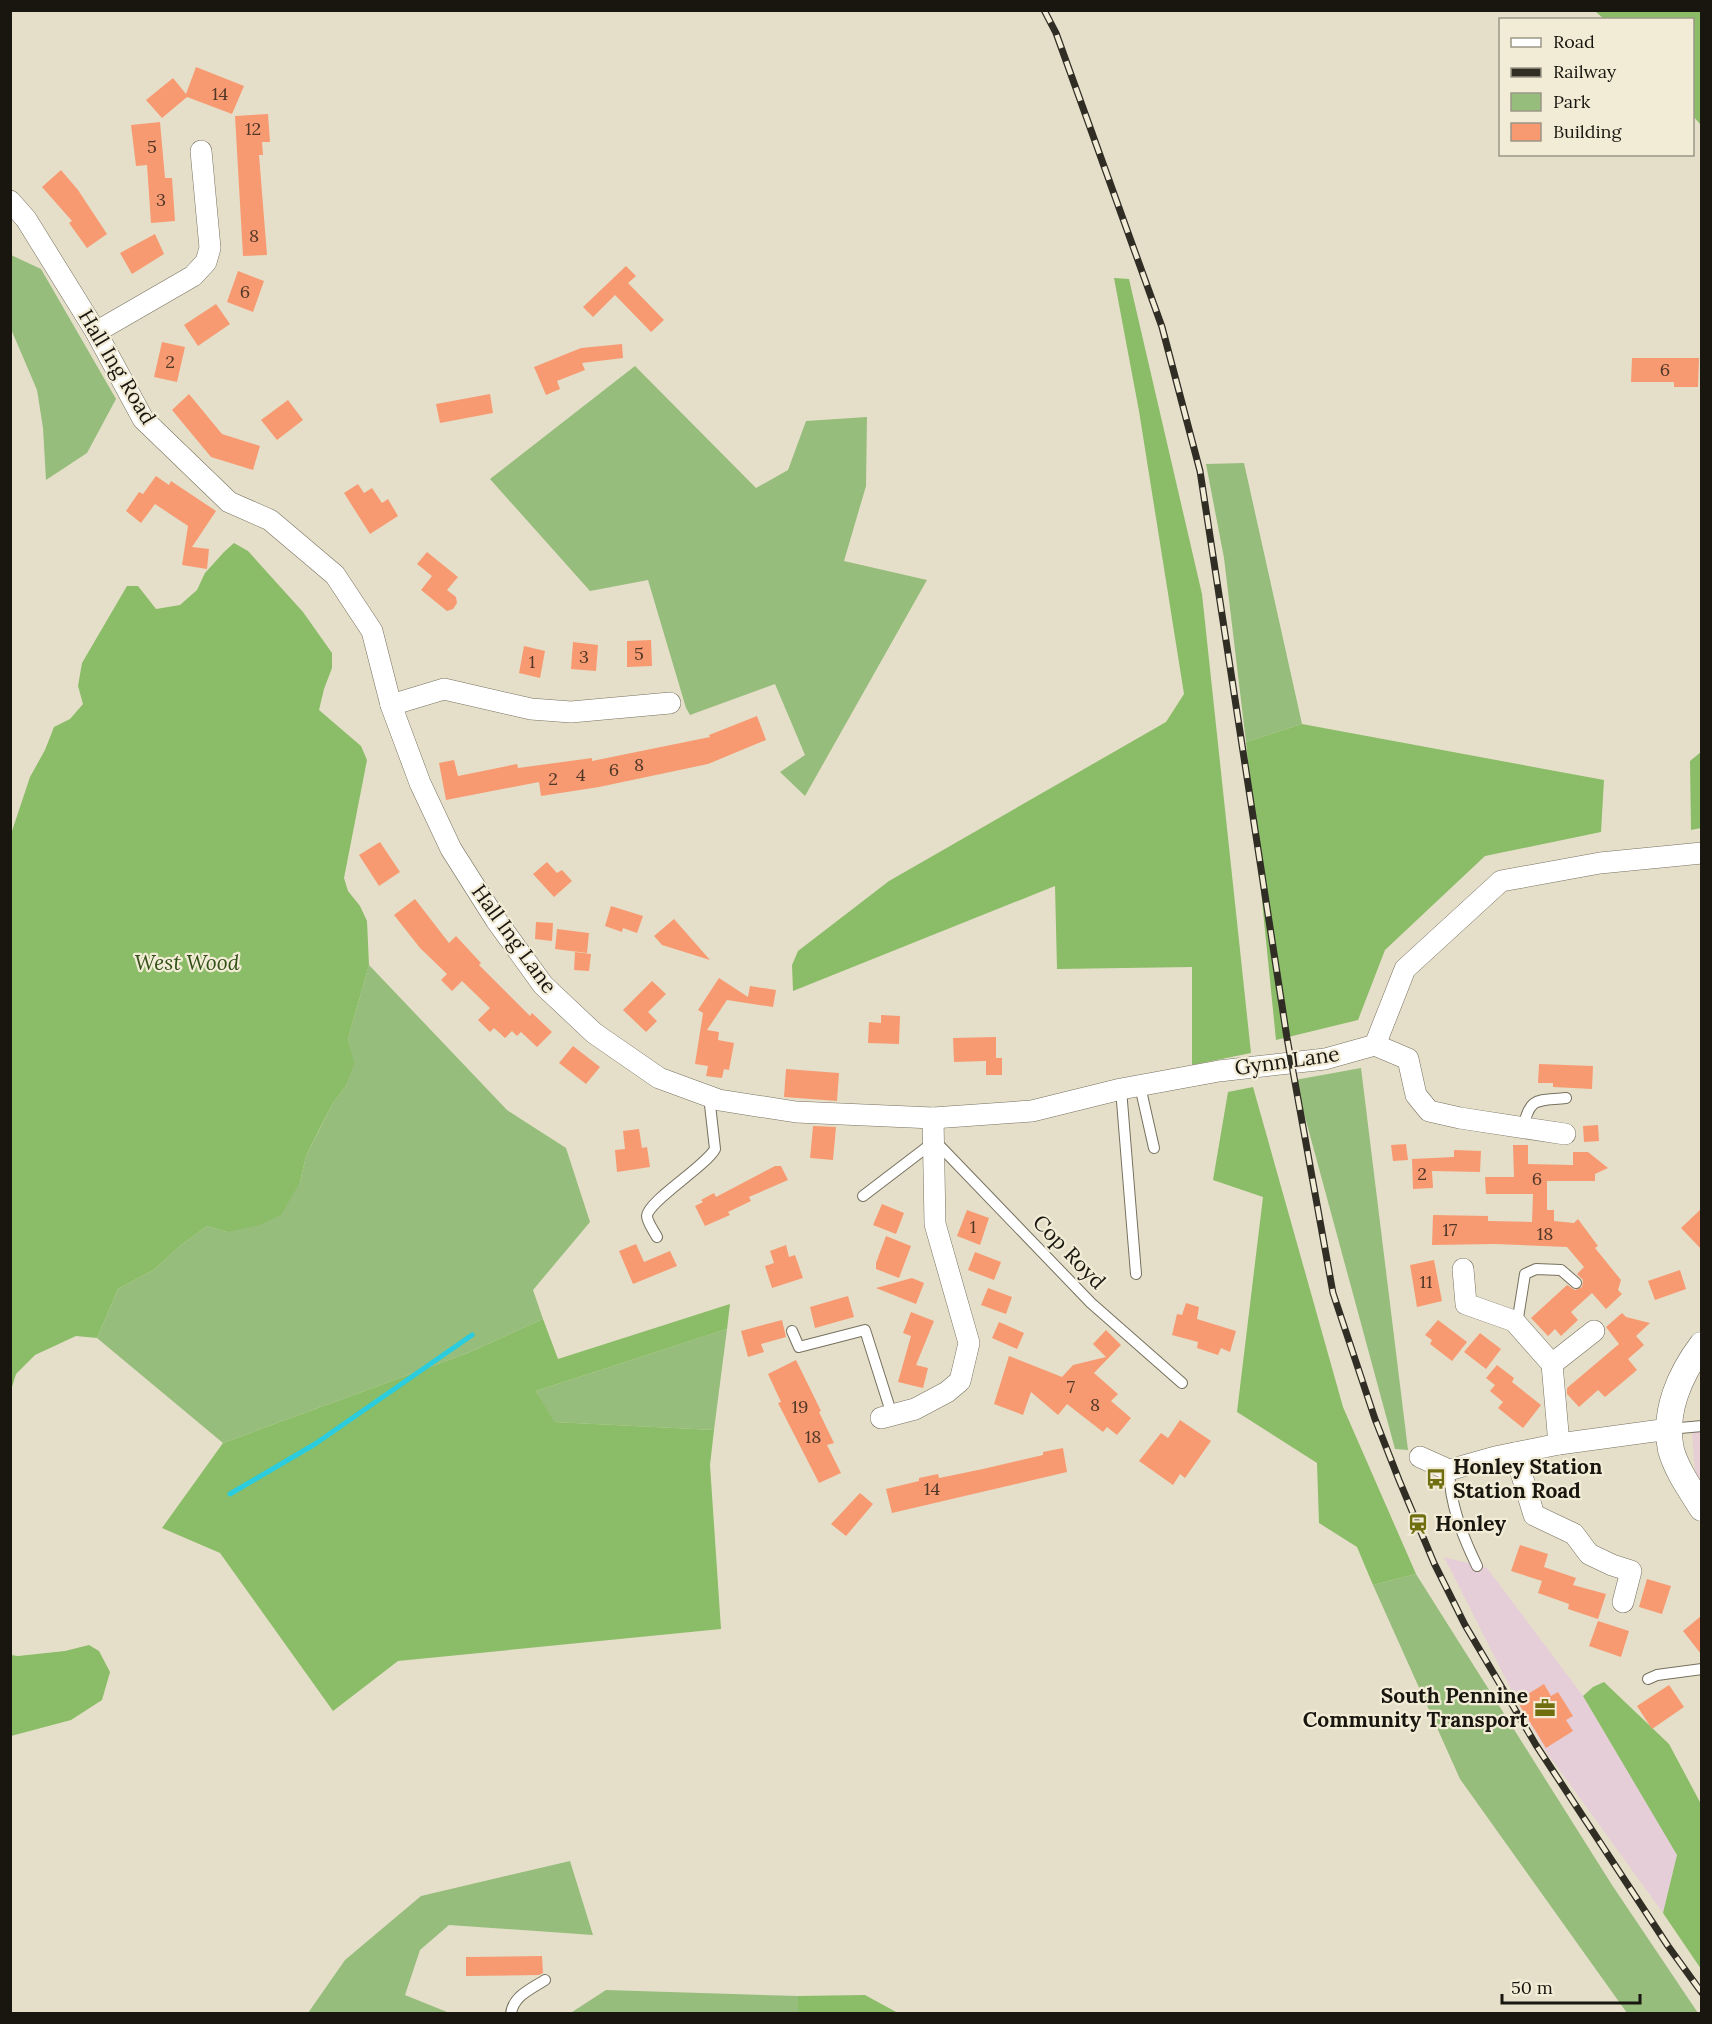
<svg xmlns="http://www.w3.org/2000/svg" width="1712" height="2024" viewBox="0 0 1712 2024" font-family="Lora,serif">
<rect width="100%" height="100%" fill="#e5dfca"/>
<polygon fill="#e5ced8" points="1444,1557 1487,1568 1583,1696 1677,1855 1663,1913 1545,1750 1517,1701"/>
<polygon fill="#e7cdd4" points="1701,1429 1701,1480 1695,1471 1692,1432"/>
<g fill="#96bd7b">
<polygon points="11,255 41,269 116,399 87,453 46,480 43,428 37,390 11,329"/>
<polygon points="635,366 756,488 788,470 806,421 867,417 866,486 844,561 927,580 805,796 780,772 805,755 775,684 690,715 686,708 648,580 590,591 490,479"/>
<polygon points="1244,463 1302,724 1246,742 1224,558 1206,464"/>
<polygon points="369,965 507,1110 566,1148 590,1222 533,1290 543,1319 468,1353 223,1443 97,1338 118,1289 155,1269 181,1245 207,1226 227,1232 300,1182 306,1156 333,1103 346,1086 353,1063 348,1039"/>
<polygon points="1361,1068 1408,1450 1395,1449 1295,1080"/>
<polygon points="727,1329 714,1430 553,1422 536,1391"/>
<polygon points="1416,1574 1612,1885 1698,2013 1627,2013 1460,1779 1373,1585"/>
<polygon points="570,1861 593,1935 449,1925 420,1950 405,1995 447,2012 446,2013 308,2013 345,1960 421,1896"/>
<polygon points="606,1990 798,1996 798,2013 569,2014"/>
</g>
<g fill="#8bbc67">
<polygon points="1595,11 1701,11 1701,125 1693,116 1692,20 1604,19"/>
<polygon points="1114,278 1129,279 1202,594 1251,1053 1192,1065 1192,967 1057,969 1055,886 793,991 792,965 798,951 889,881 1166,722 1184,694 1139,411"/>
<polygon points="234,543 248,551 303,612 332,653 332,668 324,689 319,710 361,746 367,760 344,878 348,891 360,906 367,921 369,965 348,1039 354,1063 346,1086 333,1103 320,1128 306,1156 300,1182 281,1215 259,1225 227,1232 207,1226 181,1245 155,1269 118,1289 97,1338 76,1336 35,1355 16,1374 11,1390 11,834 30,777 45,750 54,727 70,719 83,704 78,686 82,663 127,586 138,586 156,609 180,605 197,590 205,573 224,552"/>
<polygon points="1302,724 1604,780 1601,832 1485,856 1385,950 1358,1020 1276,1040 1246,742"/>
<polygon points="1701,752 1701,828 1691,830 1690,761"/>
<polygon points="1253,1087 1343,1407 1416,1574 1373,1585 1357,1547 1319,1523 1317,1463 1237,1412 1263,1197 1213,1180 1228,1092"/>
<polygon points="730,1304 727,1329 536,1391 554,1422 714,1430 710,1465 721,1629 398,1661 333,1711 220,1553 162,1528 223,1443 468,1353 543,1319 558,1359"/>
<polygon points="89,1645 99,1651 110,1672 102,1700 71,1720 11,1736 11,1655 18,1656 65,1651"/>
<polygon points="1604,1682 1669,1744 1701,1804 1701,1969 1663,1913 1677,1855 1583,1696 1593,1687"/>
<polygon points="865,1995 898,2013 798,2013 798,1996"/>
</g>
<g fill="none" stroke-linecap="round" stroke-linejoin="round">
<polyline stroke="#2accdd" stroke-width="5" points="230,1494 315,1444 472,1335"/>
</g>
<g fill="#f79a71">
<polygon points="196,67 244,86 232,114 187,97 162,118 146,100 173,78 186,94"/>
<polygon points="268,114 270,142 262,142 263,155 259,155 267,255 243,256 235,116"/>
<polygon points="160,122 165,178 172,178 175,221 151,223 147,165 136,166 131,125"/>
<polygon points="61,170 78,190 107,234 87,248 69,223 72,221 42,187"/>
<polygon points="155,234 164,254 132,274 120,253"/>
<polygon points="626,266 636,276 628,283 664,320 651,332 615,295 593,317 583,307"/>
<polygon points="238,271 264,281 253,312 227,302"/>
<polygon points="216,304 230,324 198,346 184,325"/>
<polygon points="162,342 185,347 177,382 154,377"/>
<polygon points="622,344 623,358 582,363 585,370 557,381 560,389 546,395 534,367 581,348"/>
<polygon points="1632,358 1699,358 1698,387 1674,387 1674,382 1631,382"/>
<polygon points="189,394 222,434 260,446 253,470 211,457 172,410"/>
<polygon points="490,394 493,413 440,423 436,404"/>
<polygon points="288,400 303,420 277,440 261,420"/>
<polygon points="156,476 169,485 171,481 216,511 192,547 209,549 207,569 182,565 188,526 155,504 141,523 126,511 139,492 143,494"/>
<polygon points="358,484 364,493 372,488 382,503 388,499 398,516 370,534 344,493"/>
<polygon points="427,552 458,577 447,590 456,597 457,603 453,609 447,611 421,590 432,576 417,564"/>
<polygon points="651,640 652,666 627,667 627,641"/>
<polygon points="573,642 598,645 596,671 571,669"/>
<polygon points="524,646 545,651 540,678 519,673"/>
<polygon points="757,716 766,740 708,764 599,787 541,796 539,782 446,800 439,763 454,760 458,776 517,764 518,768 592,758 592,761 710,737 709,735"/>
<polygon points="380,842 400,872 379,886 359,855"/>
<polygon points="547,862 557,873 562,870 572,881 554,897 533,874"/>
<polygon points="415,899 449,943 456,936 481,963 479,965 530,1016 532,1013 552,1032 537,1047 521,1032 517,1036 512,1031 505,1038 494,1028 490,1032 478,1020 490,1008 462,981 452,991 441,980 447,974 420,948 394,915"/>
<polygon points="611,906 643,916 637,933 623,928 622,932 605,926"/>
<polygon points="674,919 710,960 662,945 654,936"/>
<polygon points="536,922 553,923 552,941 535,939"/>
<polygon points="557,929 589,933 587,953 555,949"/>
<polygon points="575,952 591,954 589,971 574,970"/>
<polygon points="719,978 748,997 750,986 776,990 773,1007 727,1000 707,1030 719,1032 718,1040 734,1043 729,1070 724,1069 722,1078 706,1076 708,1066 695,1064 703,1013 698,1010"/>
<polygon points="652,981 666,994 648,1012 657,1021 646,1032 623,1010"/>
<polygon points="881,1015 900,1016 899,1044 868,1043 869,1022 881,1023"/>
<polygon points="996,1037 996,1058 1002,1058 1002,1075 986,1075 986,1061 954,1062 953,1038"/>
<polygon points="573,1046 600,1067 586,1084 559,1063"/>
<polygon points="1539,1064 1593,1066 1592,1089 1553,1087 1553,1083 1538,1083"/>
<polygon points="786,1069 839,1073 837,1101 784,1097"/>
<polygon points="1598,1125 1599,1141 1584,1142 1583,1126"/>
<polygon points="813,1126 836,1127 833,1160 810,1158"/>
<polygon points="639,1129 642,1148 647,1147 650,1167 617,1172 615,1150 625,1149 623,1131"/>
<polygon points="1406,1144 1408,1160 1393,1161 1391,1145"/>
<polygon points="1513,1145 1528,1145 1528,1164 1573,1165 1573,1152 1588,1152 1608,1168 1595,1174 1595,1181 1547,1181 1547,1210 1554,1210 1554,1221 1574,1223 1578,1219 1598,1246 1595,1248 1621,1280 1618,1290 1622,1294 1606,1309 1592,1293 1571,1312 1578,1320 1561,1336 1555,1329 1548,1336 1531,1318 1567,1285 1575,1290 1582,1287 1583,1280 1577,1274 1584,1267 1567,1247 1495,1244 1432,1245 1433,1215 1488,1216 1488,1221 1532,1222 1533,1194 1486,1194 1485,1177 1514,1177"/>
<polygon points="1454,1150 1481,1151 1480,1172 1432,1171 1433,1188 1413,1189 1412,1159 1454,1157"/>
<polygon points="775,1166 781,1166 788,1180 749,1197 751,1201 728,1212 730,1215 705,1226 695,1206 703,1202 701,1200 714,1193 716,1197"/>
<polygon points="882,1204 904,1213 896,1234 873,1225"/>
<polygon points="1701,1209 1701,1249 1681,1228"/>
<polygon points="967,1210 989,1218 980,1245 957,1236"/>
<polygon points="886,1236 911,1246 899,1278 876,1269 876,1263"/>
<polygon points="636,1244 644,1262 670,1251 677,1266 633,1284 619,1251"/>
<polygon points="786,1245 789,1257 795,1255 803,1278 772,1288 765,1266 774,1263 770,1251"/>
<polygon points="975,1252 1001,1262 994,1280 968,1270"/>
<polygon points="1434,1260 1442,1301 1417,1307 1410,1265"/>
<polygon points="1680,1270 1686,1289 1655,1300 1648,1281"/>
<polygon points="912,1278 924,1283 916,1304 876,1288"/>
<polygon points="988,1288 1012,1297 1006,1314 981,1305"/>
<polygon points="848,1296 854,1317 815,1328 810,1307"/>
<polygon points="1186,1303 1199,1307 1197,1319 1236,1331 1230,1352 1221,1348 1218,1355 1197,1348 1198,1342 1172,1335 1177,1314 1182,1315"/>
<polygon points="911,1312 934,1321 916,1365 928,1368 923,1388 898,1382 911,1336 903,1333"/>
<polygon points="1622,1313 1626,1317 1650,1323 1636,1336 1644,1345 1628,1359 1637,1370 1605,1397 1598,1390 1579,1407 1567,1394 1567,1388 1619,1344 1606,1327"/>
<polygon points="782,1320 786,1337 761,1344 764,1352 748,1357 741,1331"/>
<polygon points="1438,1320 1467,1342 1452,1361 1430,1344 1432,1340 1425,1335"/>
<polygon points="999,1322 1024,1333 1017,1349 992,1338"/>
<polygon points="1106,1330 1121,1345 1094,1373 1118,1394 1111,1401 1131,1418 1117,1435 1107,1427 1103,1432 1067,1404 1058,1415 1031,1392 1023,1415 994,1404 1009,1356 1062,1377 1073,1365 1106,1357 1093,1344"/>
<polygon points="1480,1333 1501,1349 1486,1369 1464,1352"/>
<polygon points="796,1360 821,1411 819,1412 834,1443 827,1445 841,1473 819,1483 778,1403 781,1402 768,1374"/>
<polygon points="1497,1365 1514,1378 1512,1382 1541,1405 1523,1428 1498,1408 1503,1402 1490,1391 1495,1385 1486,1378"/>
<polygon points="1180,1420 1211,1441 1185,1478 1180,1474 1173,1485 1139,1461 1161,1433 1168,1438"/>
<polygon points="1063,1448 1067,1472 892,1513 886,1489 919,1481 919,1478 938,1474 939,1478 983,1469 1043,1455 1043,1452"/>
<polygon points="860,1493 873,1504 846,1536 831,1524"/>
<polygon points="1520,1545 1548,1554 1544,1567 1576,1578 1573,1585 1606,1594 1598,1619 1568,1609 1569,1604 1538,1593 1542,1581 1511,1571"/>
<polygon points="1647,1579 1671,1586 1662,1614 1639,1607"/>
<polygon points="1701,1616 1701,1654 1683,1631"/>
<polygon points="1598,1621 1629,1631 1621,1657 1589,1646"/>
<polygon points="1544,1684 1551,1696 1558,1692 1573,1716 1566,1720 1573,1731 1546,1748 1517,1701"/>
<polygon points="1669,1685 1684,1707 1652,1729 1637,1706"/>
<polygon points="542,1956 543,1973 539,1975 466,1976 466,1957"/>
</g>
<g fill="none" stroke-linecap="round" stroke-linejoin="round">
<g stroke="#76715e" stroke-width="12">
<g id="service">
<polyline points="1140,1086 1154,1148"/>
<polyline points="1121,1089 1136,1274"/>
<path d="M1523,1128C1530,1096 1537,1101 1566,1098"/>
<polyline points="863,1196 935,1141 1091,1303 1182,1383"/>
<path d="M657,1237C654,1231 647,1222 647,1216C648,1201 705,1167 715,1149L709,1096"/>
<polyline points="1517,1324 1525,1274 1536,1269 1561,1270 1576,1283"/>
<polyline points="792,1331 799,1347 865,1330 892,1415"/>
<polyline points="1669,1429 1702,1426"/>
<path d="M1449,1470C1450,1504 1462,1535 1477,1566"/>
<polyline points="1648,1679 1657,1675 1702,1669"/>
<path d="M511,2014C513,1996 531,1989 545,1980"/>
</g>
</g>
<g stroke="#76715e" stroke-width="22">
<g id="minor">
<polyline points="10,201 26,219 96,332 143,419 229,502 270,520 335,575 372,631 391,705 420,783 451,849 496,920 543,985 594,1033 659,1078 719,1100 796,1112 933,1118 1032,1111 1121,1089 1219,1071 1325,1059 1375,1045 1405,969 1501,881 1600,863 1702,853"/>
<polyline points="96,332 193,276 206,262 210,248 201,151"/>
<polyline points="391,705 444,689 531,709 571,712 670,703"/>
<polyline points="1375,1045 1408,1059 1416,1095 1429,1111 1460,1118 1565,1134"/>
<polyline points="1463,1269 1466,1304 1514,1321 1552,1364"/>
<polyline points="881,1418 915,1409 947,1392 960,1381 969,1343 935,1224 933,1118"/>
<polyline points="1559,1444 1552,1364 1594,1331"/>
<polyline points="1515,1453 1534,1515 1574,1534 1589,1554 1612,1565 1631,1571 1623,1602"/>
<polyline points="1420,1457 1449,1470 1495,1457 1559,1444 1669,1429"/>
</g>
</g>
<g stroke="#76715e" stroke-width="27">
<path id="tertiary" d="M1702,1345C1680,1374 1663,1412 1671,1450C1677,1471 1691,1490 1702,1508"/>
</g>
<use href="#service" stroke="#fff" stroke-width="10"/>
<use href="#minor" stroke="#fff" stroke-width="21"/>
<use href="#tertiary" stroke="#fff" stroke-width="26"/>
<g stroke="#302d25" stroke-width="7">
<polyline id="rail" points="1044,10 1056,33 1162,327 1200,471 1287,1038 1333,1293 1375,1419 1399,1480 1434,1563 1465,1625 1536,1745 1668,1946 1702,1993"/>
</g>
<use href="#rail" stroke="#f2ecd7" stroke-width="4.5" stroke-dasharray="14" stroke-linecap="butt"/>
</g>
<defs>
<g id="bus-bare" transform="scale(1.62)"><path d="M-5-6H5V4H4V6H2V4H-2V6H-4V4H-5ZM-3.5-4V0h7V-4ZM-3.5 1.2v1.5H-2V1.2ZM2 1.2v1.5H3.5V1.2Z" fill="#706f10" stroke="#f2ecd7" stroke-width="2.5" paint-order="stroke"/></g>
<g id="station-bare" transform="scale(1.62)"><path d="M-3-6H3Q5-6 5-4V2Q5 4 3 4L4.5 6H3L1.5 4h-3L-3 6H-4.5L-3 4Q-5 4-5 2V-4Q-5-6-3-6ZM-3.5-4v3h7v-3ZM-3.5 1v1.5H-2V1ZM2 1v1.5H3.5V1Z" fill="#706f10" stroke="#f2ecd7" stroke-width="2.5" paint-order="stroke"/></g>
<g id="office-bare" transform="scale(1.62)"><path d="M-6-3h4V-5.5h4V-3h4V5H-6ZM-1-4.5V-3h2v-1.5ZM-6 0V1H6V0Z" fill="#706f10" stroke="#f2ecd7" stroke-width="2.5" paint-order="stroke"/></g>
</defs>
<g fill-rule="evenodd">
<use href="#bus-bare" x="1436" y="1479"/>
<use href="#station-bare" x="1418" y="1524"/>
<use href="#office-bare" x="1545" y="1708"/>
</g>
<g text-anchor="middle" stroke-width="4.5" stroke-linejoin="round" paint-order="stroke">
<g font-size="18" fill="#503728">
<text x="220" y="100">14</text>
<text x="253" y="135">12</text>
<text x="152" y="153">5</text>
<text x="161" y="206">3</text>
<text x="254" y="242">8</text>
<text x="245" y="298">6</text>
<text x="170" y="368">2</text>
<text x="1665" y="376">6</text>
<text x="639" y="660">5</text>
<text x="584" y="663">3</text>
<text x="532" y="668">1</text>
<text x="639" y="771">8</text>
<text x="614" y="776">6</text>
<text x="581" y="781">4</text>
<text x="553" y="785">2</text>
<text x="1422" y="1180">2</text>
<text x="1537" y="1185">6</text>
<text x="973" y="1233">1</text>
<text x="1450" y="1236">17</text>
<text x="1545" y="1240">18</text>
<text x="1426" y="1288">11</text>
<text x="1071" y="1393">7</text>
<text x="1095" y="1411">8</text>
<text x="800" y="1413">19</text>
<text x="813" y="1443">18</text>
<text x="932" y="1495">14</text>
</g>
<g font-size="21" fill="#18160f" stroke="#f2ecd7">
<text transform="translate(117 367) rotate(59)" y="7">Hall Ing Road</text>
<text transform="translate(514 939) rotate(54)" y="7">Hall Ing Lane</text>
<text transform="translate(1287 1061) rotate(-8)" y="7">Gynn Lane</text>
<text transform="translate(1069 1252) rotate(46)" y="7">Cop Royd</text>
</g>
<g font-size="21" font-style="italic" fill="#315016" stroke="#f2ecd7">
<text x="187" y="970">West Wood</text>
</g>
<g font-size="21" font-weight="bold" fill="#18160f" stroke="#f2ecd7" text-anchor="start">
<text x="1453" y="1474">Honley Station<tspan x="1453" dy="24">Station Road</tspan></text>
<text x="1435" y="1531">Honley</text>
<text x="1528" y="1703" text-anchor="end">South Pennine<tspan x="1528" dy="24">Community Transport</tspan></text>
</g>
</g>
<rect width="1712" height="2024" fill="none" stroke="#18160f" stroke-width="24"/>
<rect x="1499" y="18" width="195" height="138" fill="#f2ecd7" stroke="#9b9687" stroke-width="1.5"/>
<rect x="1511" y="38" width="30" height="9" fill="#ffffff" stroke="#9b9687" stroke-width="1.5"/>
<text x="1553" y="48" font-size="18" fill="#18160f">Road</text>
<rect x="1511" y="68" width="30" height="9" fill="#302d25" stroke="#9b9687" stroke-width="1.5"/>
<text x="1553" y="78" font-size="18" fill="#18160f">Railway</text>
<rect x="1511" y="93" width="30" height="18" fill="#96bd7b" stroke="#9b9687" stroke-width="1.5"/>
<text x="1553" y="108" font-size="18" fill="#18160f">Park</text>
<rect x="1511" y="123" width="30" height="18" fill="#f79a71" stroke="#9b9687" stroke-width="1.5"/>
<text x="1553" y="138" font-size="18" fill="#18160f">Building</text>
<path d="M1502 1994v9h138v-9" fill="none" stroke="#18160f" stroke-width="3"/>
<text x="1511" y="1994" font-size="18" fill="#18160f" stroke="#f2ecd7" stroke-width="4.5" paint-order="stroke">50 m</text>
</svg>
